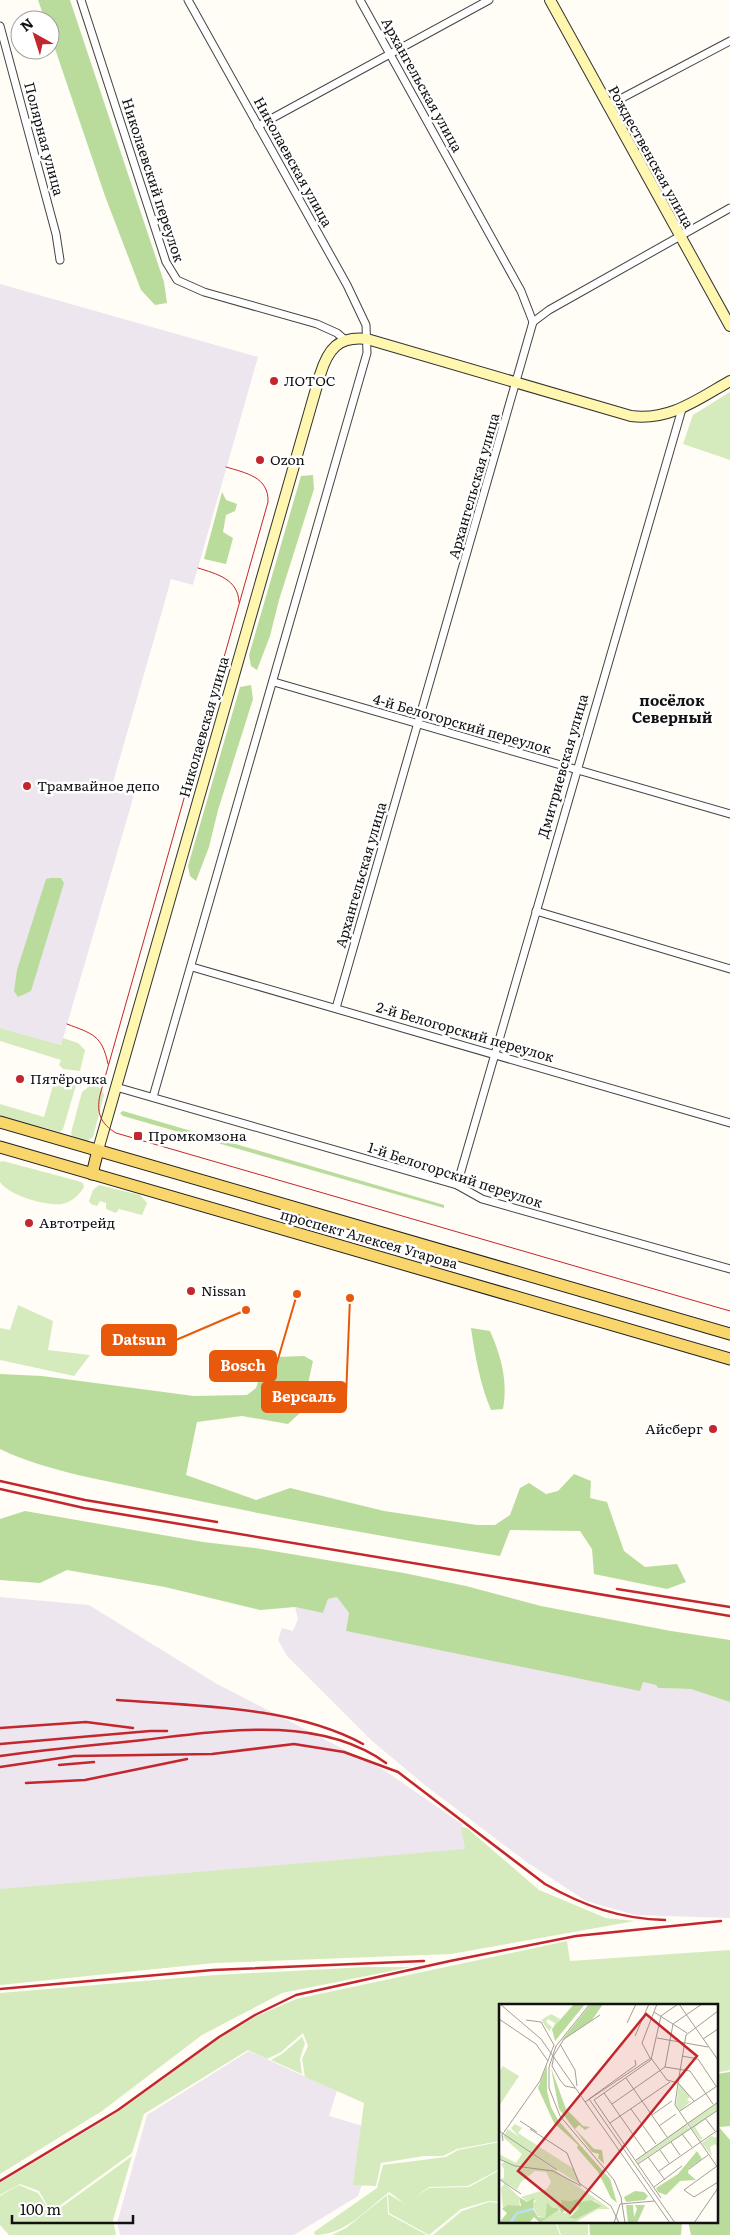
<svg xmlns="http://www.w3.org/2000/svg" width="730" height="2235" viewBox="0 0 730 2235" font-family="Literata,serif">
<rect width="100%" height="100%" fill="#fffdf5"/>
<g fill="#eee6ef">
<polygon points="0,284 258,357 193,585 171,579 165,601 111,789 134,795 61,1045 0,1028"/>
<polygon points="0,1597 89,1605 217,1684 384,1770 462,1824 467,1851 0,1892"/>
<polygon points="337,1597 349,1613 347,1631 640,1690 642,1682 656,1685 658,1688 691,1689 730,1702 730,1918 635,1915 586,1901 528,1863 426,1786 371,1740 287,1656 278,1640 282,1628 293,1631 298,1619 295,1607 323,1613 328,1599"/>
<polygon points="249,2051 337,2091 329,2116 380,2131 358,2196 294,2235 120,2235 117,2223 147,2115"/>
</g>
<g fill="#d5ebbd">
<polygon points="730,392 730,460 683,444 693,415"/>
<polygon points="0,1028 61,1045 63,1038 78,1043 85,1050 80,1071 63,1069 59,1065 61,1060 0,1041"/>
<polygon points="61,1078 73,1080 76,1085 63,1129 60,1132 0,1116 0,1104 44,1117 54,1082"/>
<polygon points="91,1085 101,1088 104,1095 93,1137 87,1141 72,1136 71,1133 82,1092"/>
<path d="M3,1161L78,1181L83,1183L84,1187C79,1195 72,1202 62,1204C45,1206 10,1196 0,1182V1162Z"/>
<polygon points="99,1185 140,1195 147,1203 142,1215 119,1209 116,1213 106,1209 106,1203 100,1201 97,1206 91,1204 89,1201 93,1190"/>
<polygon points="18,1305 53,1321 48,1350 90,1355 74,1376 0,1360 0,1328 10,1330"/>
<polygon points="461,1827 467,1828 539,1890 606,1918 635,1921 451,1954 214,1963 0,1985 0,1889 465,1849"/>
<polygon points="567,1941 570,1961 730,1950 730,2070 716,2073 716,2005 500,2005 500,2141 457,2149 443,2156 424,2156 381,2163 376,2186 353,2185 364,2103 305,2077 302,2059 308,2046 303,2033 281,2052 267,2059 248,2050 144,2114 132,2153 51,2212 39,2191 20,2184 0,2195 0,2183 118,2112 220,2038 257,2016 296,1999"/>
<polygon points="367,1967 411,1967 282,1993 202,2035 102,2111 0,2174 0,1993 215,1975"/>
<polygon points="302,2037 305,2043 300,2059 302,2074 271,2060 282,2054"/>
<path d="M500,2142V2169L468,2186L429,2187L413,2199L429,2188L469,2187L500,2170V2202L489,2201L461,2209L429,2235L389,2213L388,2194L405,2204L389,2192C367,2209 345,2235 315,2235L314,2232L377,2188L383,2165L446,2157L458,2150Z"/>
<polygon points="132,2156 113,2220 116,2235 9,2235 0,2225 0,2196 19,2185 38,2193 52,2214"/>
<polygon points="387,2195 388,2214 427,2235 332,2235 346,2228"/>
<polygon points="489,2202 500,2203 500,2221 555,2221 560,2235 433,2235 462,2211"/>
<polygon points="556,2221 588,2221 588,2235 561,2235"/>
</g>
<g fill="#b9dc9c">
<polygon points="38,0 70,0 164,282 167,303 155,305 141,290 105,196 50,34 50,20 45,20"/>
<polygon points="313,475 314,489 279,600 270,636 257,670 251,666 249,655 301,476"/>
<polygon points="222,492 226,500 237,504 235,511 226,515 223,532 233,538 226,564 204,559"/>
<polygon points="251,685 253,699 218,810 209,847 196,881 190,876 188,866 240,687"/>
<polygon points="51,878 61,878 64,883 31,991 18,997 14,991 17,970 46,879"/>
<polygon points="123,1111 444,1205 444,1208 123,1116 120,1113"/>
<path d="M471,1328L490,1331C501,1356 508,1381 503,1409L491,1410C480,1384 475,1356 471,1328Z"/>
<path d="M304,1356L313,1361L302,1411L288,1424L242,1416L197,1422L186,1475L256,1500L290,1488L384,1511L477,1525H495L510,1515L520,1488L529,1483L546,1494L558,1491L574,1474L591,1481L590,1498L607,1502L624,1551L645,1567L677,1564L686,1582L667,1589L594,1574L592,1549L580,1531L510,1530L500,1556C385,1537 271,1517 157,1492C105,1480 48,1472 0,1449V1374L42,1376L194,1396L247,1395L256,1388L265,1362L276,1357Z"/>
<polygon points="25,1511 203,1542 255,1548 404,1573 466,1586 541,1606 671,1631 730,1640 730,1702 691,1689 658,1688 656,1685 643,1682 640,1691 346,1631 349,1613 337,1597 328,1599 323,1613 295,1607 260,1610 165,1587 67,1570 40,1583 0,1580 0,1519"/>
<polygon points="730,2072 730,2126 719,2127 730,2140 730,2235 691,2235 688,2221 716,2221 716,2074"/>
<polygon points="589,2221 682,2221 681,2235 590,2235"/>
</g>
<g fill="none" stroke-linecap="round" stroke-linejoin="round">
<g stroke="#444" stroke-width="9">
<g id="street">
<polyline points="81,0 166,262 177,280 204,292 317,324 337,333 345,340"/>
<polyline points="0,26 56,234 60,260"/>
<polyline points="607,106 730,41"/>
<polyline points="258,126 489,0"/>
<polyline points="533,322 549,310 730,208"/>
<polyline points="274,682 730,814"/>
<polyline points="536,911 730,969"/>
<polyline points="192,967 730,1123"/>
<polyline points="336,1008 533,322 521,291 360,0"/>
<polyline points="116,1087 457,1185 482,1199 730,1269"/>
<polyline points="153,1097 367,353 366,325 347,285 188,0"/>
<polyline points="457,1185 682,409"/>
</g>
</g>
<g stroke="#333" stroke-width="12">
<g id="secondary">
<polyline points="550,0 730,326"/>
<path d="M98,1150L320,375C328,349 338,336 367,339L631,416C670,421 698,399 730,381"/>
</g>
</g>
<g stroke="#222" stroke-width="13">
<g id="primary">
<polyline points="0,1122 730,1334"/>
<polyline points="0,1147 730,1359"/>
<polyline points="92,1174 98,1150"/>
</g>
</g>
<use href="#street" stroke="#fff" stroke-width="7"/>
<use href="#secondary" stroke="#fff6b0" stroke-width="10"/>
<use href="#primary" stroke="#f9d66b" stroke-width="11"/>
<g stroke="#c4262e" stroke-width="1">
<path d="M226,467C246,473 269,477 268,502L100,1095C96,1113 101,1124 116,1133L730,1311"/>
<path d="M198,568C217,574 238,579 239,602"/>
<path d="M67,1024C93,1034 102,1035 108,1064"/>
</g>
<g stroke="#c4262e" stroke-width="2.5">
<polyline points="0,1481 85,1500 217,1522"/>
<polyline points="0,1489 84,1508 730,1616"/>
<polyline points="617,1589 730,1607"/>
<path d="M117,1700C196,1706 293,1706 363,1744"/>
<polyline points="0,1728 86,1722 133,1728"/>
<polyline points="0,1744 150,1731 167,1731"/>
<path d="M0,1756C48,1749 95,1745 143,1740C221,1731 318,1714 386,1763"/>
<polyline points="59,1765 94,1762"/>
<path d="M0,1767L74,1756L212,1754L294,1744L344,1752L398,1772L545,1884C584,1906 620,1919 665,1920"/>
<polyline points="26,1783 85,1780 187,1759"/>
<polyline points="0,1989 213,1970 424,1961"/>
<polyline points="0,2181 118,2110 219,2037 255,2015 296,1995 450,1961 576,1936 721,1921"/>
</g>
</g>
<g fill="#c4262e" stroke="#fff" stroke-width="2">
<circle cx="274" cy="381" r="5"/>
<circle cx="260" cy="460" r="5"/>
<circle cx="27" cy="786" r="5"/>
<circle cx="20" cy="1079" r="5"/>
<rect x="133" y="1131" width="10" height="10" rx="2.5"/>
<circle cx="29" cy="1223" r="5"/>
<circle cx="191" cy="1291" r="5"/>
<circle cx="713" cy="1429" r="5"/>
</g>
<g text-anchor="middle" stroke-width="5" stroke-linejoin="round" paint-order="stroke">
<g font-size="14" fill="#111" stroke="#fff">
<text transform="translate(422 85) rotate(61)" y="5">Архангельская улица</text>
<text transform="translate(44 139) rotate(75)" y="5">Полярная улица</text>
<text transform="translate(651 157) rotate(61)" y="5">Рождественская улица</text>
<text transform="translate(293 162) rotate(61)" y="5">Николаевская улица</text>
<text transform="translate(153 180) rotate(72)" y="5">Николаевский переулок</text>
<text transform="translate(474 486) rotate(-74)" y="5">Архангельская улица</text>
<text transform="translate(462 724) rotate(16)" y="5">4-й Белогорский переулок</text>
<text transform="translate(204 727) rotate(-74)" y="5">Николаевская улица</text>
<text transform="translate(563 766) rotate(-74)" y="5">Дмитриевская улица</text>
<text transform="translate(361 875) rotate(-74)" y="5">Архангельская улица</text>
<text transform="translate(465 1032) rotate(16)" y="5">2-й Белогорский переулок</text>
<text transform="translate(455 1175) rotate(18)" y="5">1-й Белогорский переулок</text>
<text transform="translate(369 1239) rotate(16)" y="5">проспект Алексея Угарова</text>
</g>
<g font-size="14" fill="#111" stroke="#fff" text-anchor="start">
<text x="284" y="386">ЛОТОС</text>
<text x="270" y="465">Ozon</text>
<text x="37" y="791">Трамвайное депо</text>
<text x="30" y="1084">Пятёрочка</text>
<text x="148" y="1141">Промкомзона</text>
<text x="39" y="1228">Автотрейд</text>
<text x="201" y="1296">Nissan</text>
<text x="703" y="1434" text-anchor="end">Айсберг</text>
</g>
<g font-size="15" font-weight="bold" fill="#111" stroke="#fff">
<text x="672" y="706">посёлок<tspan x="672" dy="17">Северный</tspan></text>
</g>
</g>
<g transform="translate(499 2004)">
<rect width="219" height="219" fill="#fffdf5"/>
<path d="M52,10L61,15L52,30L56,19L49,15L47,18L53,23L50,27L42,16ZM4,62L20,72L0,102V68ZM180,79L191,92L188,97H192L181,107L177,102ZM219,98V105L196,123L203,134L202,137L189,119ZM16,120L23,124L19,129L75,165L82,181L36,152L111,205H99L75,219H41L61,205L52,203L48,198L46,214L39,212L33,202L37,196L29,198L22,193L48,185L52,178L47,168L36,167L22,178L18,186L1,175L5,174V165L2,160L6,158L0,154V150L17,159L23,150L4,133L9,125L20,133L12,124ZM80,193L78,196L81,198L95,196L103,202L77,215L70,214H73L71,211L80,204V199L71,210L67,208L71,202L66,209H61L59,202L67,199L63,196L73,197ZM187,120L191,125L139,159L137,156ZM212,132L219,134V143L216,140L211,143L213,152L203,139ZM6,179L20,193L21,203L8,201L4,204L2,184Z" fill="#d5ebbd" fill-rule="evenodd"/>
<path d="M75,0H86L56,37L53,25ZM92,0H104L93,16L62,37ZM48,61V87L52,103L59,116L111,175L118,199L112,194L99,168L78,144L79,141L55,119L39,84ZM52,64L67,105L84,122L91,123L86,126L80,121L76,125L95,145L103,146L105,160L99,154L100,150L93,148L60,105ZM198,147L203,155L190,164L189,169L197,176L181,177L167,191L159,188L157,184L179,170ZM136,187L145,188L149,192L146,196L127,198L125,193ZM20,193L28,198L35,194L34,205L39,213L46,214L48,198L52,203L61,205L58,202L63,199L62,196L73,197L81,193L78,196L81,198L93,196L103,202L77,215L70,214L80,204L79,200L71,210L68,205L62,210L61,205L41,219L35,213L30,219H0L8,209L3,205L8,201L22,202ZM127,201H134L135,213L138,205L136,201H146L138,219H129Z" fill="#b9dc9c"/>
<path fill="none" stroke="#b9e0f7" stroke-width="2.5" d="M11,219L18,209L34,205"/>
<path fill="none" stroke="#a09f9a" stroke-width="1" d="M1,0L42,35L171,219M91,0L57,42L50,63V84L61,112L115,176L122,193L126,219M180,0L219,56M155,8L188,29M0,15L37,40L49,57M128,19L137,0M136,32L150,0M158,34L209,43M204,35L219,25M61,40L76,66L78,82M183,52L199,55L217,82M151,54L143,39L158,0M136,56L137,61L90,95L176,219M166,63L191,67L214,100M127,74L168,133M76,84L66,82L61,76L53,62L55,51L65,35L101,11M105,89L147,149M95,96L152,56L162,12L179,0M95,96L162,194M195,97L179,79L187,31L219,7M86,98L152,54L168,76L179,79L176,101L219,164M113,100L166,63L174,20L203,0M132,105L157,140M181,107L218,82M153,111L173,97M206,114L216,127M21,117L38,128M111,119L171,78M160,122L177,110M31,125L68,149L80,179L112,202L120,219M0,127L58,166M183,130L193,143M4,137L3,131L41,77L55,41L42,18L27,16M172,138L181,151M161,146L170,159M149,153L166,176M0,155L16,162L54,167L82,182M137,156L219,98M139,160L219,106M218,162L185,186L195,193L219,178M190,165L209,151M160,167L219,126M0,175L22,190M155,183L183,162M115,219L121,200L156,197M195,219L219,184"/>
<path fill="#c4262e" fill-opacity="0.15" stroke="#c4262e" stroke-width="2.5" d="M147,10L198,52L71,209L19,167Z"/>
<rect width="219" height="219" fill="none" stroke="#111" stroke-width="2.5"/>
</g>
<path fill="none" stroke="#e8590c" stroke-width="2" d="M246 1310L176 1340M297 1294L276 1366M350 1298L346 1397"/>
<g fill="#e8590c" stroke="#fff" stroke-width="2">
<circle cx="246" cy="1310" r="5"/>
<circle cx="297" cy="1294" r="5"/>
<circle cx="350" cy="1298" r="5"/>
</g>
<g fill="#e8590c" stroke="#e8590c" stroke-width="2">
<rect x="102" y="1325" width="74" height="30" rx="5"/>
<rect x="210" y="1351" width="66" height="30" rx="5"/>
<rect x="262" y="1382" width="84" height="30" rx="5"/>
</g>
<g font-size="15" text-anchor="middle" font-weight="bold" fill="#fff">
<text x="139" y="1345">Datsun</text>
<text x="243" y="1371">Bosch</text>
<text x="304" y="1402">Версаль</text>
</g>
<g transform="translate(35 35) rotate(321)"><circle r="24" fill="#ffffff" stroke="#a0a0a0"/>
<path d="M0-4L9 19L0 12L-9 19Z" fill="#c4262e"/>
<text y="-8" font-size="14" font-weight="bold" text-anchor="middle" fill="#111111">N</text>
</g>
<path d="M12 2215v8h121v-8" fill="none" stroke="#111111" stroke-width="2.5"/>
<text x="20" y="2215" font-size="15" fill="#111111" stroke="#ffffff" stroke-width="4" paint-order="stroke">100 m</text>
</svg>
